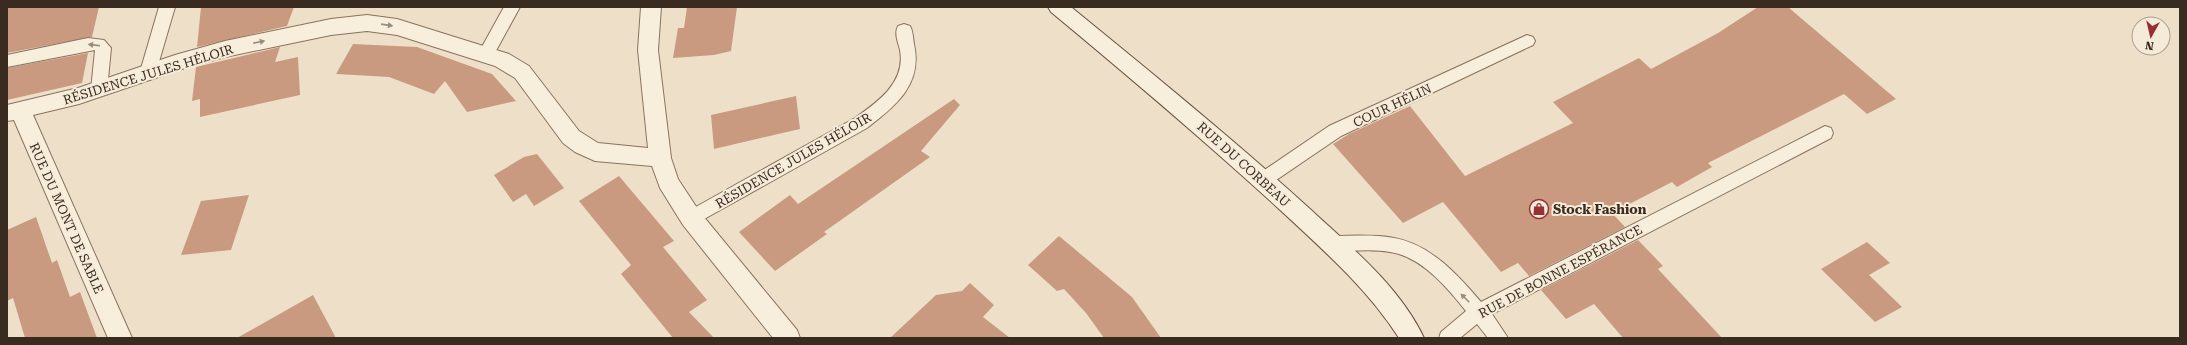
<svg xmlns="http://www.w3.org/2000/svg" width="2187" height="345" viewBox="0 0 2187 345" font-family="'Roboto Serif',serif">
<rect width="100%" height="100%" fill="#eee0c8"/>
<g fill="#ca9a80">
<polygon points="7,7 99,7 92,37 7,53"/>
<polygon points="201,7 294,7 287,26 197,47"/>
<polygon points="687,7 737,7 731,51 714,55 673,58 678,28 684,28"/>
<polygon points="1758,7 1788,7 1896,99 1867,114 1844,94 1708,163 1712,167 1677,187 1672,182 1612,213 1625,227 1529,276 1518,263 1501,272 1443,202 1403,223 1333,144 1349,134 1410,106 1465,176 1573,123 1553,102 1639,58 1651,69 1718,33"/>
<polygon points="353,44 417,47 492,74 516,101 467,112 445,81 434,94 389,77 336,74"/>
<polygon points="280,47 275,62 298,57 300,95 200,117 200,99 192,101 196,67"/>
<polygon points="88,53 82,83 7,100 7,68"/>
<polygon points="796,96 800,129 714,149 711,115"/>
<polygon points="954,99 960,105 921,151 930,157 824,232 827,234 775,271 739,232 790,195 798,204"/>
<polygon points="537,154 564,188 534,206 526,194 513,202 494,175 524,157"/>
<polygon points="619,176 674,241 663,247 707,300 689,312 714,338 673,338 621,274 631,265 579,201"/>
<polygon points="249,195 231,250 181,255 201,201"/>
<polygon points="36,217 52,263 57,260 70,297 80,292 97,338 25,338 13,298 7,301 7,230"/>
<polygon points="1059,236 1132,297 1161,338 1104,338 1086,313 1064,289 1057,291 1028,265"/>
<polygon points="1638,240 1663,266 1658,269 1722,338 1623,338 1594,304 1566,319 1541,290"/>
<polygon points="1867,242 1890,263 1869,275 1902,307 1875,322 1821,269"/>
<polygon points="970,283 994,305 983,317 1010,338 890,338 936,295 962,291"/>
<polygon points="313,295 336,338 237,338"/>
</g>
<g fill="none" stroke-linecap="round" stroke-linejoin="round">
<g stroke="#89725e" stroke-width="2">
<g id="lane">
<polygon points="159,7 175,7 156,72 154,76 148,78 142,76 140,72"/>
<polygon points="504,7 520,7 492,58 486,60 480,58 478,54"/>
<path d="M904,24L910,26C913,31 913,38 914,44C923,84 896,106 867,128L697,223L691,225L685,223L682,218L685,213L855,118C878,102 906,82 900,50C898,42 894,33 898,26Z"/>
<polygon points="1527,35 1533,37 1535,41 1533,45 1341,136 1269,185 1263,187 1257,185 1254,180 1257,175 1329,126"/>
<polygon points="88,38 104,40 111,48 107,90 105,94 99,96 93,94 91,90 95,50 7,67 7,55"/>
<path d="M1825,126L1831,128L1833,133L1831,138L1492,314L1508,338H1488L1477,324L1460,338H1439L1441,332L1466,311C1449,290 1426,262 1399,254C1378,248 1354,251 1332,252L1326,249L1323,244L1326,239L1332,236C1352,236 1373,234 1394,238C1430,244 1458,275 1481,302Z"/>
</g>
</g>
<g stroke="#89725e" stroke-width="2">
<polygon id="street" points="641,7 661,7 658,50 671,158 678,179 699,211 797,330 800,338 773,338 683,225 660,188 652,166 595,161 575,152 563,143 515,78 495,66 397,35 367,31 331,35 225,57 185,68 79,104 33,115 132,338 108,338 14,120 7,121 7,105 78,88 175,55 225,41 331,19 367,15 397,19 509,54 529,66 579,131 598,143 648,148 638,50"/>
</g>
<g stroke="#6b5341" stroke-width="2">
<path id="secondary" d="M1048,7H1071C1152,73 1233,139 1310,209C1351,247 1400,287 1424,338H1399C1367,288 1321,248 1278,208C1204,140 1128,76 1051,12Z"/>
</g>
<use href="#lane" fill="#f8eedc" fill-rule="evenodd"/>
<use href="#street" fill="#f8eedc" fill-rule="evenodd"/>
<use href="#secondary" fill="#f8eedc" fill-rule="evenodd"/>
</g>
<defs><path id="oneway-solid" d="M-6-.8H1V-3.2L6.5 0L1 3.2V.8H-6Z"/></defs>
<g fill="#998c7e">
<use href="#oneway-solid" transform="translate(387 25) rotate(8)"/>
<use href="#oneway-solid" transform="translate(259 42) rotate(-12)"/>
<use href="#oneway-solid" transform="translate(94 45) rotate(-173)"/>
<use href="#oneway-solid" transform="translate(1465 298) rotate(-135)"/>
</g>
<defs>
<g id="shop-ring" transform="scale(1)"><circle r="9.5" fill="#f5ebd8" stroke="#972f37" stroke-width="1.5"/><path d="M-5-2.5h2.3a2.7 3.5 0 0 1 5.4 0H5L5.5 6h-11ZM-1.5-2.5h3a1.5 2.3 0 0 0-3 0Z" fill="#972f37"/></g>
</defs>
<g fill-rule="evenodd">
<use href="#shop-ring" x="1539" y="209"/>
</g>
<g text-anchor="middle" stroke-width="4" stroke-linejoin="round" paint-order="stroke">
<g font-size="13" fill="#3a2b21" stroke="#f5ebd8">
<text transform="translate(148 74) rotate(-17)" y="5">RÉSIDENCE JULES HÉLOIR</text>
<text transform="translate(1392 105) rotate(-25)" y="5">COUR HÉLIN</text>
<text transform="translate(793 160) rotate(-30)" y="5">RÉSIDENCE JULES HÉLOIR</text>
<text transform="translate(1244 164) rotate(42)" y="5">RUE DU CORBEAU</text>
<text transform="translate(67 218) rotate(66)" y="5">RUE DU MONT DE SABLE</text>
<text transform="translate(1560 271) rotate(-28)" y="5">RUE DE BONNE ESPÉRANCE</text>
</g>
<g font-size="13" font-weight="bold" fill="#3a2b21" stroke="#f5ebd8" text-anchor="start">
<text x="1553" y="214">Stock Fashion</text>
</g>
</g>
<rect width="2187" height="345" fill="none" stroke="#3a2b21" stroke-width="16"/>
<g transform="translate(2151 36) rotate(188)"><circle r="19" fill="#f5ebd8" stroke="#aa9e8f"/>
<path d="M0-3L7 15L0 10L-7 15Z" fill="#972f37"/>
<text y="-6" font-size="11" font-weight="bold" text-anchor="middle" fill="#3a2b21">N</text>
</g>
</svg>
